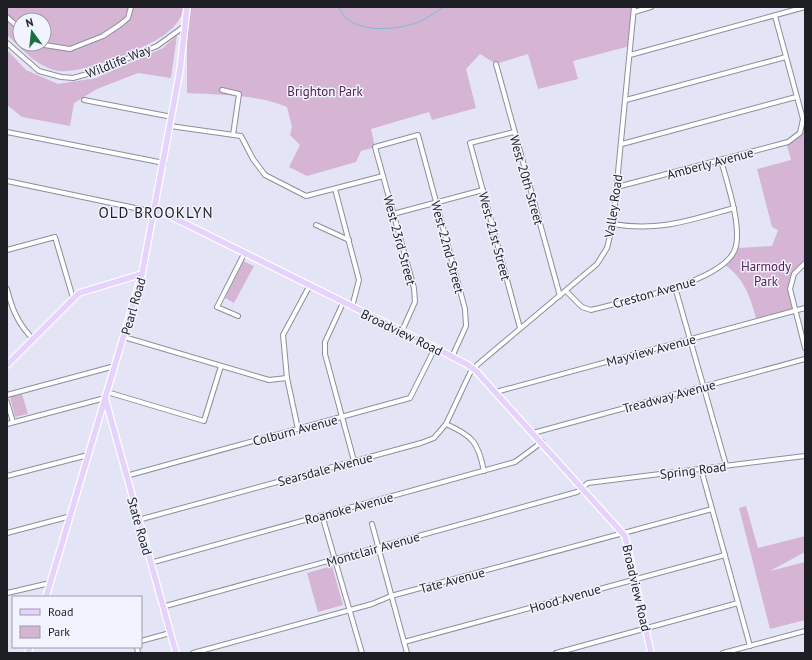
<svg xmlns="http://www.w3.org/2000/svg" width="812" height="660" viewBox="0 0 812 660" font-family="'PT Sans',sans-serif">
<rect width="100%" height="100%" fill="#e3e5f7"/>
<g fill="#d6b5d4" fill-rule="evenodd">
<path d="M7,7H184C182,17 176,26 168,32C149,48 83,74 59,71C38,68 22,49 7,35ZM20,20H44V44H20Z"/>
<path d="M187,7H634L630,46L573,61L578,79L538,89L528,54L496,64L480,54L466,69L476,108L432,120L429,112L371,129L375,147L361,151L356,162L307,176L289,167L300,145L290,135L292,127L287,107C256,94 220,95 187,93Z"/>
<polygon points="177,35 171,78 138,73 97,89 74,103 70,126 22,117 7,105 7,50 26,70 58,84 96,78 163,48"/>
<path d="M805,110V263C786,279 791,290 795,311L757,321C751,300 745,279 726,266L736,254L738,248L772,246L778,230L772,227L757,169L791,160L786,142L795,138L803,125L800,111Z"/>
<polygon points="243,261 254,266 234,303 225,298"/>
<polygon points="22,394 28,414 15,417 10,397"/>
<polygon points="746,506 758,548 805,536 805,552 770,571 805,562 805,620 770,629 739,508"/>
<polygon points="332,566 343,605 318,612 307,573"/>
</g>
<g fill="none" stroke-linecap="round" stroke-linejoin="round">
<path stroke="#7cbbd8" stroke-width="1" d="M339,7C349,36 400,31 423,20C430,16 437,11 444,7"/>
<g stroke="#8b8e9e" stroke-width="6">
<g id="minor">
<polyline points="634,12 651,7"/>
<polyline points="7,17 20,29"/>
<polyline points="7,43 39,71 61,77 73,78 98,71 157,46 186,25"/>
<polyline points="38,44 70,49 103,36 121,24 128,18 131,7"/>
<polyline points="630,55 805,7"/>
<polyline points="496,64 560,296"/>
<polyline points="222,90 239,94 233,135"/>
<polyline points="84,100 172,117"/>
<polyline points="626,100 786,57"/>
<polyline points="170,126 241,136 253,159 265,175 306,196 383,176"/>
<polyline points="7,132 164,163"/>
<polyline points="514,132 470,143 520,328"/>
<polyline points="622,144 796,97"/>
<polyline points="7,181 154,212"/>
<polyline points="617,187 788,142 800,133 803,119 775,16"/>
<polyline points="335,189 359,280 352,307"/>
<polyline points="393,214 483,190"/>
<path d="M613,224C659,232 690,220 734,208"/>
<polyline points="316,225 349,240"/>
<polyline points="7,250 55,237 73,298"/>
<polyline points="805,263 794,274 790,289 805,348"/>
<polyline points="675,287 726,465"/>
<path d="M7,289C12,309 18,324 33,339"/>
<path d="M566,291L582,307L591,310C623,301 729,282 736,246C741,223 727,183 721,160"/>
<polyline points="343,303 325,342 325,354 354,461"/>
<polyline points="238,316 217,307 244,254"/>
<polyline points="402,331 415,302 414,288 375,147 418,135 465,309 466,326 452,357"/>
<polyline points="124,337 269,380 287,378"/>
<polyline points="107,392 204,421 221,366"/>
<polyline points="496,392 805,308"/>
<polyline points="7,395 115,366"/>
<polyline points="7,402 13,422"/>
<polyline points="7,424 105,398"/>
<path d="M446,424C473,436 478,442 484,471"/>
<polyline points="298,429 287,378 283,335 310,285"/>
<polyline points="533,433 805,359"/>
<polyline points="701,469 750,646"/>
<polyline points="7,476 88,455"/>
<polyline points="126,476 410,398 435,348"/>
<polyline points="322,515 362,653"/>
<polyline points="138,520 421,443 434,438 446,424 470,373 477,365 597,264 607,248 613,224 634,7"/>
<polyline points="372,524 407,653"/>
<polyline points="7,533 71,516"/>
<polyline points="150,563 515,462 542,442"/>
<polyline points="7,593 50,583"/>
<polyline points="162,607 577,492 588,483 805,456"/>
<polyline points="141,641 170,633"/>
<polyline points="404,642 725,555"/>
<polyline points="137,647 138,653"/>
<polyline points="193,653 372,604 391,596 712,509"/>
<polyline points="556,653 738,603"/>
<polyline points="723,653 805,631"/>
</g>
</g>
<g stroke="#fff" stroke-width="8">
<g id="major">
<polyline points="154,212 162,212 426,343 468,365 476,371 625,536 651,653"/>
<polyline points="7,365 79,293 142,274"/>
<polyline points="105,398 176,653"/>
<polyline points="46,597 142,274 180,70 187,7"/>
<polyline points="28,653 30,647"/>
</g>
</g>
<use href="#minor" stroke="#fff" stroke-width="4"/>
<use href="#major" stroke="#e5d2fe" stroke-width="5.5"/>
</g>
<g text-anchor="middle" stroke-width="3" stroke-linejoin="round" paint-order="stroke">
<g font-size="13" fill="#1e1f25" stroke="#f1f3fe">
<text transform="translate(118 61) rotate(-22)" y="5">Wildlife Way</text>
<text transform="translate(710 163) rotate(-15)" y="5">Amberly Avenue</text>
<text transform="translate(527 180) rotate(74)" y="5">West 20th Street</text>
<text transform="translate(613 206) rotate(-82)" y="5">Valley Road</text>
<text transform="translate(495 236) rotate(75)" y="5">West 21st Street</text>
<text transform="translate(400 240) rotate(75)" y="5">West 23rd Street</text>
<text transform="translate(448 247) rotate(75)" y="5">West 22nd Street</text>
<text transform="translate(654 292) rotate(-16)" y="5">Creston Avenue</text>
<text transform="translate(133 306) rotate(-74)" y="5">Pearl Road</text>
<text transform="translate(402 332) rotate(26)" y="5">Broadview Road</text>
<text transform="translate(651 350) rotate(-15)" y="5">Mayview Avenue</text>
<text transform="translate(669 396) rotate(-15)" y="5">Treadway Avenue</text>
<text transform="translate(295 430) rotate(-15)" y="5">Colburn Avenue</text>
<text transform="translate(325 469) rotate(-15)" y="5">Searsdale Avenue</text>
<text transform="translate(693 470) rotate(-7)" y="5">Spring Road</text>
<text transform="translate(349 508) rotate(-15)" y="5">Roanoke Avenue</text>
<text transform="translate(140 526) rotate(74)" y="5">State Road</text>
<text transform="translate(373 549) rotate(-16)" y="5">Montclair Avenue</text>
<text transform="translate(452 580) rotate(-15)" y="5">Tate Avenue</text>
<text transform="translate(637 588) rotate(77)" y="5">Broadview Road</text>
<text transform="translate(565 598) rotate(-16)" y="5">Hood Avenue</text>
</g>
<g font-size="13" fill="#572257" stroke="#f1f3fe">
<text x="325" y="96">Brighton Park</text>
<text x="766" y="271">Harmody<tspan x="766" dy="15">Park</tspan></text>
</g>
<g font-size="15" letter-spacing="1" fill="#1e1f25" stroke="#f1f3fe">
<text x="156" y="218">OLD BROOKLYN</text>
</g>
</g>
<rect width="812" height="660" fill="none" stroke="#1e1f25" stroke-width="16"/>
<rect x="12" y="596" width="130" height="52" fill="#f1f3fe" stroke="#9d9ea7"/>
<rect x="20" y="609" width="20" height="6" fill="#e5d2fe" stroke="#9d9ea7"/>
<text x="48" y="616" font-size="12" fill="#1e1f25">Road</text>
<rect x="20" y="626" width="20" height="12" fill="#d6b5d4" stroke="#9d9ea7"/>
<text x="48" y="636" font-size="12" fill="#1e1f25">Park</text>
<g transform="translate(32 32) rotate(345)"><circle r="19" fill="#f1f3fe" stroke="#9d9ea7"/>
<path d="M0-3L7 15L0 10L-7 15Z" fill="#186f41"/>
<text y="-6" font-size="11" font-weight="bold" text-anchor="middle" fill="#1e1f25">N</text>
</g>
</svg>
